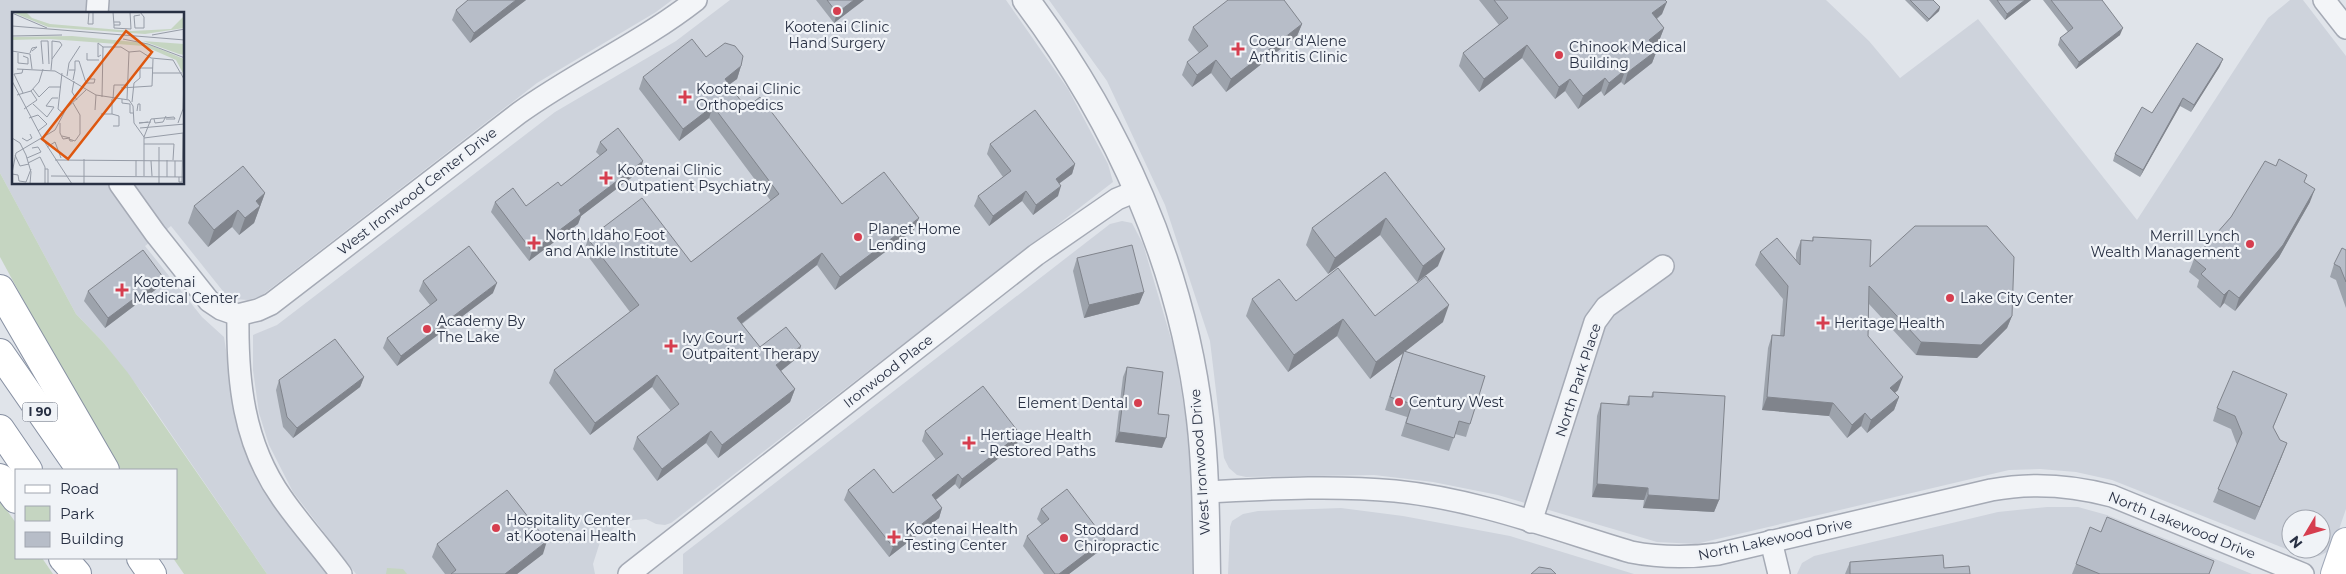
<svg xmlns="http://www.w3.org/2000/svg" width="2346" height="574" viewBox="0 0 2346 574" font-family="Montserrat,sans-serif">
<rect width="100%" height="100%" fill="#e0e4ea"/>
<g fill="#ced3dc" fill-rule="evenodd">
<path d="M0,0H672L656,12L537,83L261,296L248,300L235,299L226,295L171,226L145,246L202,317L224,337L234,403L329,574H267L147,399L103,342L76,314L0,173ZM14,14H184V184H14Z"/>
<polygon points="730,0 1006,0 1068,89 1108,164 1113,182 671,523 665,525 656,524 646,519 624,521 618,524 600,542 593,564 595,574 356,574 293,492 269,445 259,413 253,370 253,335 277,325 555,112 676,41"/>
<path d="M1049,0H1826L1869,41L1900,78L1978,19L2137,220L2268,18L2290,0H2303L2346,56V509L2336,538L2327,552L2319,556L2301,555L2112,480L2076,472L2040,469L2009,470L1696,544L1657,542L1498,495L1433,482L1374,475L1246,477L1237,475L1229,468L1224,458L1210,341L1165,205L1107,81ZM2291,519H2321V549H2291Z"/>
<polygon points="1122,221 1132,223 1143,244 1175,352 1186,420 1193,496 1194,574 683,574 683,554 1110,224"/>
<polygon points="2047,507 2078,507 2107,515 2252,574 1797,574 1802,563 1814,556 1998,512"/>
<polygon points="1341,508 1403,516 1510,536 1634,574 1228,574 1230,527 1232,521 1243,514 1258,511"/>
</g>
<g fill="#c5d5c1">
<polygon points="0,173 76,314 103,342 128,373 267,574 184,574 173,558 176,558 176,470 121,470 62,371 0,257"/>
<polygon points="0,501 16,523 16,558 42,558 53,574 0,574"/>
<polygon points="387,568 403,569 407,574 386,574"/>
</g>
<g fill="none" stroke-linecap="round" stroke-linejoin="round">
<g stroke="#a5aab5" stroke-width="24">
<g id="minor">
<polyline points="2324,0 2346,28"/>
<polyline points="97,14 98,0"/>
<path d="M120,184L155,233L209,301L221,309L238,315L258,310L271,304L519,113C576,72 641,43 696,0"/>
<path d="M238,315C237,380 243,443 282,498C300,524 322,548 341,574"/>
<path d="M1205,492C1268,489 1332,485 1395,491C1476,499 1554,529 1631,552C1661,558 1687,558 1718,554L1991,490C2033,482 2071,485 2112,496L2303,574"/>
<polyline points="1531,522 1595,322 1606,307 1663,266"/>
<polyline points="1771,541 1779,574"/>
<polyline points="629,574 1036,255 1117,199 1139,190"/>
</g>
</g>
<g stroke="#a5aab5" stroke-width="29">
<path id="tertiary" d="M1026,0C1118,123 1182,265 1200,419C1206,470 1206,522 1207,574"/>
</g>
<g stroke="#9fa7b7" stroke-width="30">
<polyline id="primary" points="2335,574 2346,542"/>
</g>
<g stroke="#8790a2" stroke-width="30">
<g id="motorway">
<polyline points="0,289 105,470"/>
<polyline points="0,353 81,470"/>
<polyline points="0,429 28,470"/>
<polyline points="0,478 16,499"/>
<polyline points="63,558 77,574"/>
<polyline points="141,558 152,574"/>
</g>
</g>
<use href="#minor" stroke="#f3f5f8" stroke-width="21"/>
<use href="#tertiary" stroke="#f3f5f8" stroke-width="26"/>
<use href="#primary" stroke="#fff" stroke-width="28"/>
<use href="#motorway" stroke="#fff" stroke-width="28"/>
</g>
<g fill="#9da3ac">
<polygon points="468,0 526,0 470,43 452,20 456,10"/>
<polygon points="816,0 864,0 834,23"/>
<polygon points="1479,0 1665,0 1662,14 1657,19 1664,28 1659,41 1653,46 1657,50 1652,63 1624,85 1621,82 1604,96 1601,91 1578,109 1565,91 1555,99 1522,58 1479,92 1459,66 1463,53 1499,25"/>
<polygon points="1905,0 1933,0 1940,7 1939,11 1927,22"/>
<polygon points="1989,0 2031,0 2005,20"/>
<polygon points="2043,0 2102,0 2120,35 2076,69 2058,45 2060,38 2068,32"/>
<polygon points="1302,24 1297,36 1226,92 1211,73 1192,87 1182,75 1187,62 1199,53 1188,40 1193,27"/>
<polygon points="706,57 741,66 737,79 729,85 746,108 842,204 914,230 835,290 817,265 742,324 760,347 801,346 797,358 781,371 795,389 790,402 718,458 706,443 657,481 633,449 637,437 671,411 652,387 590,435 549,383 554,370 630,312 584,251 588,239 691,262 771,201 709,118 679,141 639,89 643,77"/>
<polygon points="2220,66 2191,112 2180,106 2140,177 2113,161 2115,154 2152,113"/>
<polygon points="600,142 640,171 581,216 578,224 529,261 491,212 495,202 526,206 561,186 600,156 596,152"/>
<polygon points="990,144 1075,164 1072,174 1059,183 1058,196 1033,215 1022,201 989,226 974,206 978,196 1003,177 987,154"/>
<polygon points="2276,166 2307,175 2304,182 2310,202 2279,257 2235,311 2224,303 2220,308 2197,287 2199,280 2189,272 2194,259"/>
<polygon points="1385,172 1438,266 1417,282 1380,235 1328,274 1306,245 1312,228"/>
<polygon points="265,193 254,223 239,235 232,227 208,247 188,223 194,206"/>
<polygon points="1813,237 1870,267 2012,316 2007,328 1977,358 1916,355 1869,304 1868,336 1898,390 1895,393 1899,397 1894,410 1867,433 1861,426 1847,438 1829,416 1762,410 1768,348 1772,335 1780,336 1783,299 1755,265 1760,252 1796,260 1796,253 1801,240 1812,241"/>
<polygon points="2346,250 2346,308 2336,280 2330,277 2334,264"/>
<polygon points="1077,258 1144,292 1139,304 1084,318 1073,271"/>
<polygon points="423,281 493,293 397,366 383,348 387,338 430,305 419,291"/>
<polygon points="159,287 105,328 84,301 88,291"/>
<polygon points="1252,299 1296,301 1375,316 1443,322 1405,351 1470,424 1466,437 1455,434 1449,451 1401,436 1407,417 1385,410 1403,353 1370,379 1337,336 1288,372 1246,316"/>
<polygon points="1127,367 1158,414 1162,448 1115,442 1123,377"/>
<polygon points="364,377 360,387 293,438 283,427 276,390 279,380"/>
<polygon points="1653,392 1719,500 1714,512 1643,508 1644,500 1592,497 1597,416 1601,403 1626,405 1629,396 1651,397"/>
<polygon points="2287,394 2273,428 2282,456 2255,520 2213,502 2237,445 2231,429 2213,421 2217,408"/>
<polygon points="925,431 1020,434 1017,444 959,489 955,484 936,500 942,508 939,518 889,557 844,500 848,490 893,493 936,460 922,441"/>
<polygon points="1041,509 1105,539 1102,549 1069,574 1044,574 1023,546 1027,536 1042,525 1037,519"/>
<polygon points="437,544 543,554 517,574 445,574 432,557"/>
<polygon points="1850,562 1944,568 1970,574 1845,574"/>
<polygon points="2076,564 2209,574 2072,574"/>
</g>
<g fill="#80848c">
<polygon points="516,0 526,0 470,43 474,33"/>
<polygon points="854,0 864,0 834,23 837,13"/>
<polygon points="2025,0 2031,0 2005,20 2007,14"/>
<polygon points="1667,2 1662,14 1647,26 1652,13"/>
<polygon points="1940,7 1939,11 1927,22 1929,19"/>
<polygon points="1302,24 1297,36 1226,92 1231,79"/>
<polygon points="1664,28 1659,41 1644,53 1649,40"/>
<polygon points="2123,28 2120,35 2076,69 2079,62"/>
<polygon points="1527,45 1522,58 1479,92 1484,79"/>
<polygon points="1657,50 1652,63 1624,85 1628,72"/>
<polygon points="2223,59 2220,66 2191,112 2194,105"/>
<polygon points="1216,60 1211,73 1192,87 1197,75"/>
<polygon points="741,66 737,79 720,91 725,79"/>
<polygon points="1626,69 1621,82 1604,96 1609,83"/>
<polygon points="1605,78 1601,91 1578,109 1583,96"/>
<polygon points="1570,79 1565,91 1555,99 1559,87"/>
<polygon points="2183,98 2180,106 2140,177 2143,170"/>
<polygon points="713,106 709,118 679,141 683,129"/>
<polygon points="643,161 640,171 581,216 578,224 529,261 532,251 579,210"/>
<polygon points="1075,164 1072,174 1052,189 1056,179"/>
<polygon points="1061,186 1058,196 1033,215 1036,205"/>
<polygon points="2315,189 2310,202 2279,257 2235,311 2239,298"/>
<polygon points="1026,191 1022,201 989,226 993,216"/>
<polygon points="265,193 254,223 239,235 245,218 256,201"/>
<polygon points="238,210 232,227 208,247 214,230"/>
<polygon points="919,218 914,230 835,290 840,277"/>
<polygon points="1386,218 1380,235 1328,274 1335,258"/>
<polygon points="1445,249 1438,266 1417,282 1423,266"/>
<polygon points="822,253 817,265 733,330 737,318"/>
<polygon points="163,277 159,287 105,328 108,318"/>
<polygon points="497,283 493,293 397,366 401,356"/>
<polygon points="2229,290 2224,303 2220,308 2224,295"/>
<polygon points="1144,292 1139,304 1084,318 1089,305"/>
<polygon points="1449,305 1443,322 1370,379 1376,362"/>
<polygon points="2012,316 2007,328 1977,358 1916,355 1921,342"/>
<polygon points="1343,319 1337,336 1288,372 1294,355"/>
<polygon points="801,346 797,358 772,378 776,365"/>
<polygon points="657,375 652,387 590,435 595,423"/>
<polygon points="364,377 360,387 293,438 297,428"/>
<polygon points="1903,377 1898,390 1886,400 1890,388"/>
<polygon points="795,389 790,402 718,458 722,445"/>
<polygon points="1767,397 1833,403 1829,416 1762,410"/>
<polygon points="1899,397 1894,410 1867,433 1871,420"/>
<polygon points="1865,413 1861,426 1847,438 1852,425"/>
<polygon points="711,431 706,443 657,481 662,469"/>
<polygon points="1119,432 1166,438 1162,448 1115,442"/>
<polygon points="1020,434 1017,444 959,489 962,479"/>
<polygon points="2287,443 2282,456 2255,520 2260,507"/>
<polygon points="958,474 955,484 929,505 932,495"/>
<polygon points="1597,484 1648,488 1644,500 1592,497"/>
<polygon points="1648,495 1719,500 1714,512 1643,508"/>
<polygon points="942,508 939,518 889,557 893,547"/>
<polygon points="1105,539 1102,549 1069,574 1059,574"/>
<polygon points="547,541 543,554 517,574 505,574"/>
</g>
<g fill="#b7bdc8" stroke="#80848c">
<polygon points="468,0 516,0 474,33 456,10"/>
<polygon points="827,0 854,0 837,13"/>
<polygon points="1228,0 1284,0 1302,24 1231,79 1216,60 1197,75 1187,62 1208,46 1193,27"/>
<polygon points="1494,0 1665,0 1667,2 1652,13 1664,28 1649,40 1657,50 1628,72 1626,69 1609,83 1605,78 1583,96 1570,79 1559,87 1527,45 1484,79 1463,53 1508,18"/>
<polygon points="1910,0 1933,0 1940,7 1929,19"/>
<polygon points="1997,0 2025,0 2007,14"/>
<polygon points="2051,0 2102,0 2123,28 2079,62 2060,38 2073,28"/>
<polygon points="692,39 706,57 725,43 735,46 743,56 741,66 725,79 746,108 760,97 842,204 884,172 919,218 840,277 822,253 737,318 760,347 786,327 801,346 776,365 795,389 722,445 711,431 662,469 637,437 679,404 657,375 595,423 554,370 639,305 588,239 642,198 691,262 779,194 713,106 683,129 643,77"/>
<polygon points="2197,43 2223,59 2194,105 2183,98 2143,170 2115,154 2142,107 2152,113"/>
<polygon points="1035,110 1075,164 1056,179 1061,186 1036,205 1026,191 993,216 978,196 1011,171 990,144"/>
<polygon points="618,128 643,161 579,210 581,214 532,251 495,202 513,188 526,206 558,182 561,186 607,150 600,142"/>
<polygon points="2279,159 2307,175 2304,182 2315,189 2283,245 2239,298 2229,290 2224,295 2201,274 2206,269 2194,259 2231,217 2265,161 2276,166"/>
<polygon points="243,166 265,193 256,201 260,206 245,218 238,210 214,230 194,206"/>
<polygon points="1385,172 1445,249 1423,266 1386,218 1335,258 1312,228"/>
<polygon points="1915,226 1987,226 2014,257 2012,316 1981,345 1921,342 1869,286 1868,336 1903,377 1890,388 1899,397 1871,420 1865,413 1852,425 1833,403 1767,397 1772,335 1784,336 1788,286 1760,252 1777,238 1800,265 1801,240 1813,241 1813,237 1871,240 1870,267"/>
<polygon points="1132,245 1144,292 1089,305 1077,258"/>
<polygon points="469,246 497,283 401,356 387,338 437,300 423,281"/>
<polygon points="2342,248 2346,250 2346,282 2340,267 2334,264"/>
<polygon points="143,250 163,277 108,318 88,291"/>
<polygon points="1338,268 1375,316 1426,276 1449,305 1376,362 1343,319 1294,355 1252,299 1279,279 1296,301"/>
<polygon points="335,339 364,377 297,428 287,417 279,380"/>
<polygon points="1404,351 1485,376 1470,424 1459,421 1454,438 1406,423 1412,404 1390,397"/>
<polygon points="1127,367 1163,372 1158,414 1169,415 1166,438 1119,432"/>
<polygon points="2233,371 2287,394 2273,427 2280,440 2287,443 2260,507 2218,489 2242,433 2235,416 2217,408"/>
<polygon points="983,386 1020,434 962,479 958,474 932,495 942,508 893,547 848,490 874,469 893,493 943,454 925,431"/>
<polygon points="1653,392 1725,396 1719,500 1648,495 1648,488 1597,484 1601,403 1629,405 1629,396 1653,397"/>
<polygon points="1067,489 1105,539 1059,574 1055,574 1027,536 1049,519 1041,509"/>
<polygon points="507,490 547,541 505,574 451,574 456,570 437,544"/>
<polygon points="2107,517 2214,561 2209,574 2100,574 2076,564 2090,527 2101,532"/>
<polygon points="1943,555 1944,568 1969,566 1970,574 1850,574 1850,562"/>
<polygon points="1539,567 1551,569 1556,574 1531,574"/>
</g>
<g fill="#d63e4f" stroke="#f0f3f7" stroke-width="2">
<circle cx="837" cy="11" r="5"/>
<path d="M1235.5 41.5h5v5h5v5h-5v5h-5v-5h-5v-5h5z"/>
<circle cx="1559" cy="55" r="5"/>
<path d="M682.5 89.5h5v5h5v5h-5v5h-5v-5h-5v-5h5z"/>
<path d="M603.5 170.5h5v5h5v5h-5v5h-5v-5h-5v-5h5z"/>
<circle cx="858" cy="237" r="5"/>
<path d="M531.5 235.5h5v5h5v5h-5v5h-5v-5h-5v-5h5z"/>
<circle cx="2250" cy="244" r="5"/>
<path d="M119.5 282.5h5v5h5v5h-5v5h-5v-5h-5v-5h5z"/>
<circle cx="1950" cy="298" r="5"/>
<path d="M1820.5 315.5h5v5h5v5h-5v5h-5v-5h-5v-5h5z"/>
<circle cx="427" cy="329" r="5"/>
<path d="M668.5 338.5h5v5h5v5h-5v5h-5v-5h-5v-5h5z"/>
<circle cx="1399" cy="402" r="5"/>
<circle cx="1138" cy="403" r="5"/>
<path d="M966.5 435.5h5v5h5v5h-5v5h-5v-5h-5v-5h5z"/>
<circle cx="496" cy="528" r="5"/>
<path d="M891.5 529.5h5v5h5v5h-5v5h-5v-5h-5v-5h5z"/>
<circle cx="1064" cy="538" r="5"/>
</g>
<g text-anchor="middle" stroke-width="4.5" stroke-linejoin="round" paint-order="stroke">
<rect fill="#f0f3f7" stroke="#646a79" stroke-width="1" x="22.5" y="402.5" width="35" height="19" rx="4"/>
<g font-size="12" font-weight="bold" fill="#283043">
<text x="40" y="416">I 90</text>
</g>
<g font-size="14" fill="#283043" stroke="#f0f3f7" text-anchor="start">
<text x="837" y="32" text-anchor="middle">Kootenai Clinic<tspan x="837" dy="16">Hand Surgery</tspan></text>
<text x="1249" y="46">Coeur d'Alene<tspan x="1249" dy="16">Arthritis Clinic</tspan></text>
<text x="1569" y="52">Chinook Medical<tspan x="1569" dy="16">Building</tspan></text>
<text x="696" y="94">Kootenai Clinic<tspan x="696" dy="16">Orthopedics</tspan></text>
<text x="617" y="175">Kootenai Clinic<tspan x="617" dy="16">Outpatient Psychiatry</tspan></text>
<text x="868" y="234">Planet Home<tspan x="868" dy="16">Lending</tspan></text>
<text x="545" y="240">North Idaho Foot<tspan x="545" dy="16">and Ankle Institute</tspan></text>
<text x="2240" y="241" text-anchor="end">Merrill Lynch<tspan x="2240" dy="16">Wealth Management</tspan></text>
<text x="133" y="287">Kootenai<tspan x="133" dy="16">Medical Center</tspan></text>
<text x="1960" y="303">Lake City Center</text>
<text x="437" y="326">Academy By<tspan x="437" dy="16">The Lake</tspan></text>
<text x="1834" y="328">Heritage Health</text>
<text x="682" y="343">Ivy Court<tspan x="682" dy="16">Outpaitent Therapy</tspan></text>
<text x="1409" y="407">Century West</text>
<text x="1128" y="408" text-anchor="end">Element Dental</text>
<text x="980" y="440">Hertiage Health<tspan x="980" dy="16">- Restored Paths</tspan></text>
<text x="506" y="525">Hospitality Center<tspan x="506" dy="16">at Kootenai Health</tspan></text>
<text x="905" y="534">Kootenai Health<tspan x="905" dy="16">Testing Center</tspan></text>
<text x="1074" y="535">Stoddard<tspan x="1074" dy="16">Chiropractic</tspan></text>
</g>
<g font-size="14" fill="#283043" stroke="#f0f3f7">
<text transform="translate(417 191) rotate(-38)" y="5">West Ironwood Center Drive</text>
<text transform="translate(888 371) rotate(-38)" y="5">Ironwood Place</text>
<text transform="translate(1578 380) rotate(-72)" y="5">North Park Place</text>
<text transform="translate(1200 462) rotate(-94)" y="5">West Ironwood Drive</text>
<text transform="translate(2182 525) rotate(22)" y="5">North Lakewood Drive</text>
<text transform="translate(1775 539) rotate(-12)" y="5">North Lakewood Drive</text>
</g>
</g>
<g transform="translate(12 12)">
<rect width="172" height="172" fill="#e0e4ea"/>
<path d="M0,0H14L20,6L38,12L120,19L159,17L172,4V16L133,22L36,15ZM60,24L133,31L172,47V63L164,48L132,34L38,27L0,28V25ZM131,29L172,32V43L167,42Z" fill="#c5d5c1"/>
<path fill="none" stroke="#969ca7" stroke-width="1" d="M77,0L76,12H81V0M101,0L102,13H108V10H102M0,1L35,16M128,3L122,4L123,16H132V5L128,0M102,13V16L119,17L118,0M0,14L173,28M140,23L173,17M0,24L50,23M111,27L136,32L173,46M0,39L18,42L20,57M6,41V51L16,52V46L11,44M18,41L20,36L25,35L20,39M75,41V48H87M89,43L86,45V31L91,35M31,52L29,29H36L37,52M5,57L43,59L84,83L117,88L121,94L122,111L132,125M39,58L40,47L50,33L48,30L40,29V47M57,58H63L61,68M63,58V49H67L74,71H82L83,67H75M50,61L46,97L52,102M141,61H170M55,64L57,51L68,34M0,69L30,126L60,172M62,69L60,80L65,88M109,76L140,74L141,47M21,77L27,85L37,75H49M11,81L2,62L10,61L11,57M5,83L19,79L27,70L31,57M90,85L91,35H109L117,40M101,87L102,73H115M110,87V91L118,92V101H121M115,87L117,40L128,39L139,46L161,48L172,67L171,97L166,111M120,90L122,71L128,66V56H141M21,92L35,105L42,95M42,95L34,94L40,86H46M12,97L25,88L19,79M83,98L84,83M125,99L126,92H128V99M89,102H100V87M100,102L107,104V114H101M17,106L26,103L35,112L26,119M139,107L162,105L163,107H154M142,107L143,111L151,110L154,104M136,110L127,111L139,110M48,111V121L51,127L58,126L50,124M128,116L173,112M0,126L8,131L14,143L19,160L18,172M10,126L15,129L20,126L18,122M132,126L171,121L170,170H167V165M61,129H58L57,127L63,129L68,122V103L61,91M132,132H162L161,148M35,135L43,130L49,146M3,143L8,154L17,152M15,146L29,140L26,135L20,136M43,148L173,149M139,149L140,164M16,151L28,145L33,155V172M33,157H36V172M0,161L4,141L43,118L54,97L74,78M0,162L6,163L7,169L14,170L19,157M39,164L173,165M124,164V148M132,164V125L139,107M155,165V148M163,165V149M72,172V147M147,172V135"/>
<path fill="#de570f" fill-opacity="0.15" stroke="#de570f" stroke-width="2.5" d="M114,19L140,40L56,147L30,127Z"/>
<rect width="172" height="172" fill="none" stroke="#283043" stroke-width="2.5"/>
</g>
<rect x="15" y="469" width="162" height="90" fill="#f0f3f7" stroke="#a0a5af"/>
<rect x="25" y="485" width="25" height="8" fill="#ffffff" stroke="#a0a5af"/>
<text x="60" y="494" font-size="15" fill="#283043">Road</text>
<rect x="25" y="506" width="25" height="15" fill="#c5d5c1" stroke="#a0a5af"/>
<text x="60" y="519" font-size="15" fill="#283043">Park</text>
<rect x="25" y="532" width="25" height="15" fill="#b7bdc8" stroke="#a0a5af"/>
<text x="60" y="544" font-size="15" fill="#283043">Building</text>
<g transform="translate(2306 534) rotate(232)"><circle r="24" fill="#f0f3f7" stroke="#a0a5af"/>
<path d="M0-4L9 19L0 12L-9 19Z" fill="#d63e4f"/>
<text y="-8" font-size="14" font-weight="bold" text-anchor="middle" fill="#283043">N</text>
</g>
</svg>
